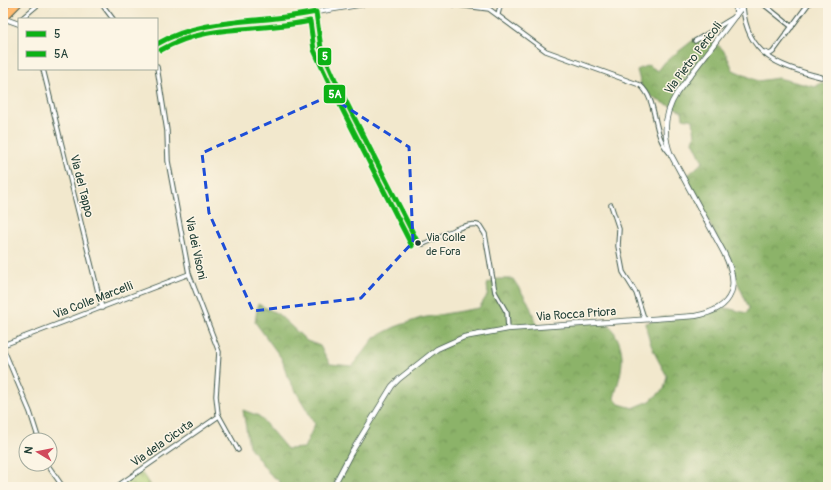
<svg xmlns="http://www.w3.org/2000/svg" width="831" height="490" viewBox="0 0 831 490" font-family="Pangolin,sans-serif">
<defs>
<pattern id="forest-crowns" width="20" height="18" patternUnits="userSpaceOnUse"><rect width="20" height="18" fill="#8cb369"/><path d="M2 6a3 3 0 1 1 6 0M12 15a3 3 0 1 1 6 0" fill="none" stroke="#729357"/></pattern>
<pattern id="cemetery-stones" width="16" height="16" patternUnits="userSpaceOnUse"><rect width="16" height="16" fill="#b0d179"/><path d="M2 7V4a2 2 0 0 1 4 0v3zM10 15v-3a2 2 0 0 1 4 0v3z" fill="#97b469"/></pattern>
</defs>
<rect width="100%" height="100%" fill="#fcf5e5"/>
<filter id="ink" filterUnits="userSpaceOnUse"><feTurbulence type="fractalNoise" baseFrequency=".025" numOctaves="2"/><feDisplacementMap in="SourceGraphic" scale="8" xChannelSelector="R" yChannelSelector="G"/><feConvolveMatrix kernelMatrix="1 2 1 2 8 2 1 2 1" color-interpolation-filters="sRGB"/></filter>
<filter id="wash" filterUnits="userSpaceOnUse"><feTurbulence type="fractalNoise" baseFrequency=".012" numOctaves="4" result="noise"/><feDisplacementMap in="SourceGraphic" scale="16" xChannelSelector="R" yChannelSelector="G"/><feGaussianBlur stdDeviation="0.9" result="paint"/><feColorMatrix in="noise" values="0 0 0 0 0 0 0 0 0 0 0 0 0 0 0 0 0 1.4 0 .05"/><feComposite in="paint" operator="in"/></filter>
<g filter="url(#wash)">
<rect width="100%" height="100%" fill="#f2e8cd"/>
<path fill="url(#forest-crowns)" stroke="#56784e" d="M696,38C722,44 723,46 733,70L758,81L778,78L815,87L821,83L828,86V487H281L279,481L269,473L249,446L243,410L259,416L287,449L304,448L315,424L287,376L282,359L255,322L258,304L278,314L307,341L320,346L330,364L352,366L375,337L395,327L421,318L479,308L488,294L487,284L497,279H513L528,302L538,327L606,321C629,348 623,367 614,398L619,404L633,408L650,401L664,389L667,376C658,360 647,342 646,323L664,317L700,315L726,308L747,313L749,308L725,254L686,177L703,162L693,141L695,135L693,120L683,118L682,111L655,99L642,88L637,70L648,65L658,71L665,62Z"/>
<polygon fill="url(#cemetery-stones)" stroke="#688756" points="141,472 151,487 119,487"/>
</g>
<g filter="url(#ink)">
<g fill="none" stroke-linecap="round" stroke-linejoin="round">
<g stroke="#3f574b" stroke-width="5.5">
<g id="minor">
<polyline points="101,3 113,19"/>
<polyline points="312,3 313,13"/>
<path d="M442,3L489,9L546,51L640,85C659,101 651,133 669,152"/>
<polyline points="762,3 792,27"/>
<path d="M743,7C747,55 779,67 821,77"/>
<path d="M316,12L321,48L337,84L414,239L418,243L423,244C436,240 467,219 480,226L485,234L495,292L507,313L508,329"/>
<polyline points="498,14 501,3"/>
<polyline points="21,19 40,3"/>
<polyline points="695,41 736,16 735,3"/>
<polyline points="764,52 770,54 773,52 809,3"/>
<polyline points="157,67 167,131 168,161 189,274 219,352 216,396 218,414 238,450"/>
<polyline points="43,69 102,308"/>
<polyline points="611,205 619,229 618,246 623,272 636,293 644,318"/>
<polyline points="3,345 189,274"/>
<polyline points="3,348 30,412 39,440"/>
<polyline points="47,464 63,487"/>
<polyline points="116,487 219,416"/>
</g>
</g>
<g stroke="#3f574b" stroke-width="6">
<g id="tertiary">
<polyline points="8,20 19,24"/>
<polyline points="157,44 179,33 203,27 291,18 316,12 370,3"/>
<path d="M333,487L351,453L392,386L399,379L437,349L464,337L508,329L695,316C735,309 741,285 723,251L671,155C662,133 665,112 677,93L745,3"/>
</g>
</g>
<g stroke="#3f574b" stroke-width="9">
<polyline id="motorway" points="3,18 18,3"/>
</g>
<use href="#minor" stroke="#fff" stroke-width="3.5"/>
<use href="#tertiary" stroke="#fff" stroke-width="4.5"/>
<use href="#motorway" stroke="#ffbb71" stroke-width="7"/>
<g stroke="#fcf5e5" stroke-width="8">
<path id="bus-1" d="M157,44C206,16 263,24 316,12L321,48L337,84L418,243"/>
</g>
<g stroke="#fcf5e5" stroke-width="8">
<path id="bus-2" d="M161,50C207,23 260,32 310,21L314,50L331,87L412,246"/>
</g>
<use href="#bus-1" stroke="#0cb115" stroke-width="5"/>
<use href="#bus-2" stroke="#0cb115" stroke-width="5"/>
</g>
</g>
<path fill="none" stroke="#1d4ed8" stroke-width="3" stroke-dasharray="8 5" stroke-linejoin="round" d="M329,96L409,147L413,242L361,298L253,311L209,213L202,153Z"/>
<circle fill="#1f3d34" stroke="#fcf5e5" stroke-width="1.5" cx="418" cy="243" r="3.5"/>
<g text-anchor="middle" stroke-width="3" stroke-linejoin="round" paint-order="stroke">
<g font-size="11" fill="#1f3d34" stroke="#fcf5e5" text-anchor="start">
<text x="426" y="241">Via Colle<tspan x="426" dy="14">de Fora</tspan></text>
</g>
<g font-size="12" fill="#1f3d34" stroke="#fcf5e5">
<text transform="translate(693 58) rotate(-53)" y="4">Via Pietro Pericoli</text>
<text transform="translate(82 186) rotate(76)" y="4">Via del Tappo</text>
<text transform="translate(196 248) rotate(78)" y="4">Via dei Visoni</text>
<text transform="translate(93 300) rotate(-21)" y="4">Via Colle Marcelli</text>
<text transform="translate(576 314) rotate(-4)" y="4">Via Rocca Priora</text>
<text transform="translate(162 443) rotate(-35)" y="4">Via dela Cicuta</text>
</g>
</g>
<g stroke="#fcf5e5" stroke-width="1.5">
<rect x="317" y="47" width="15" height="19" rx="4" fill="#0cb115"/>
<rect x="323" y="84" width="23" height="20" rx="4" fill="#0cb115"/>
</g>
<g font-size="11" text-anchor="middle" font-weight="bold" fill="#fff">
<text x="325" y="60">5</text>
<text x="335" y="98">5A</text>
</g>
<rect width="831" height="490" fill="none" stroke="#fcf5e5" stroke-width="16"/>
<rect x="18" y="18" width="140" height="52" fill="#fcf5e5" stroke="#a4ab9e"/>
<rect x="26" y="31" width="20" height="6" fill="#0cb115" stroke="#a4ab9e"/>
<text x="54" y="38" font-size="12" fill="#1f3d34">5</text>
<rect x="26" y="51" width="20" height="6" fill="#0cb115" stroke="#a4ab9e"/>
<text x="54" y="58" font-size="12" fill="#1f3d34">5A</text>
<g transform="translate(38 452) rotate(280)"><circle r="19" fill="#fcf5e5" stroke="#a4ab9e"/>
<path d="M0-3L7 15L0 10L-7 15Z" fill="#d1495b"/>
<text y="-6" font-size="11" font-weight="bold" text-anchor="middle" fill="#1f3d34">N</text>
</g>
</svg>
